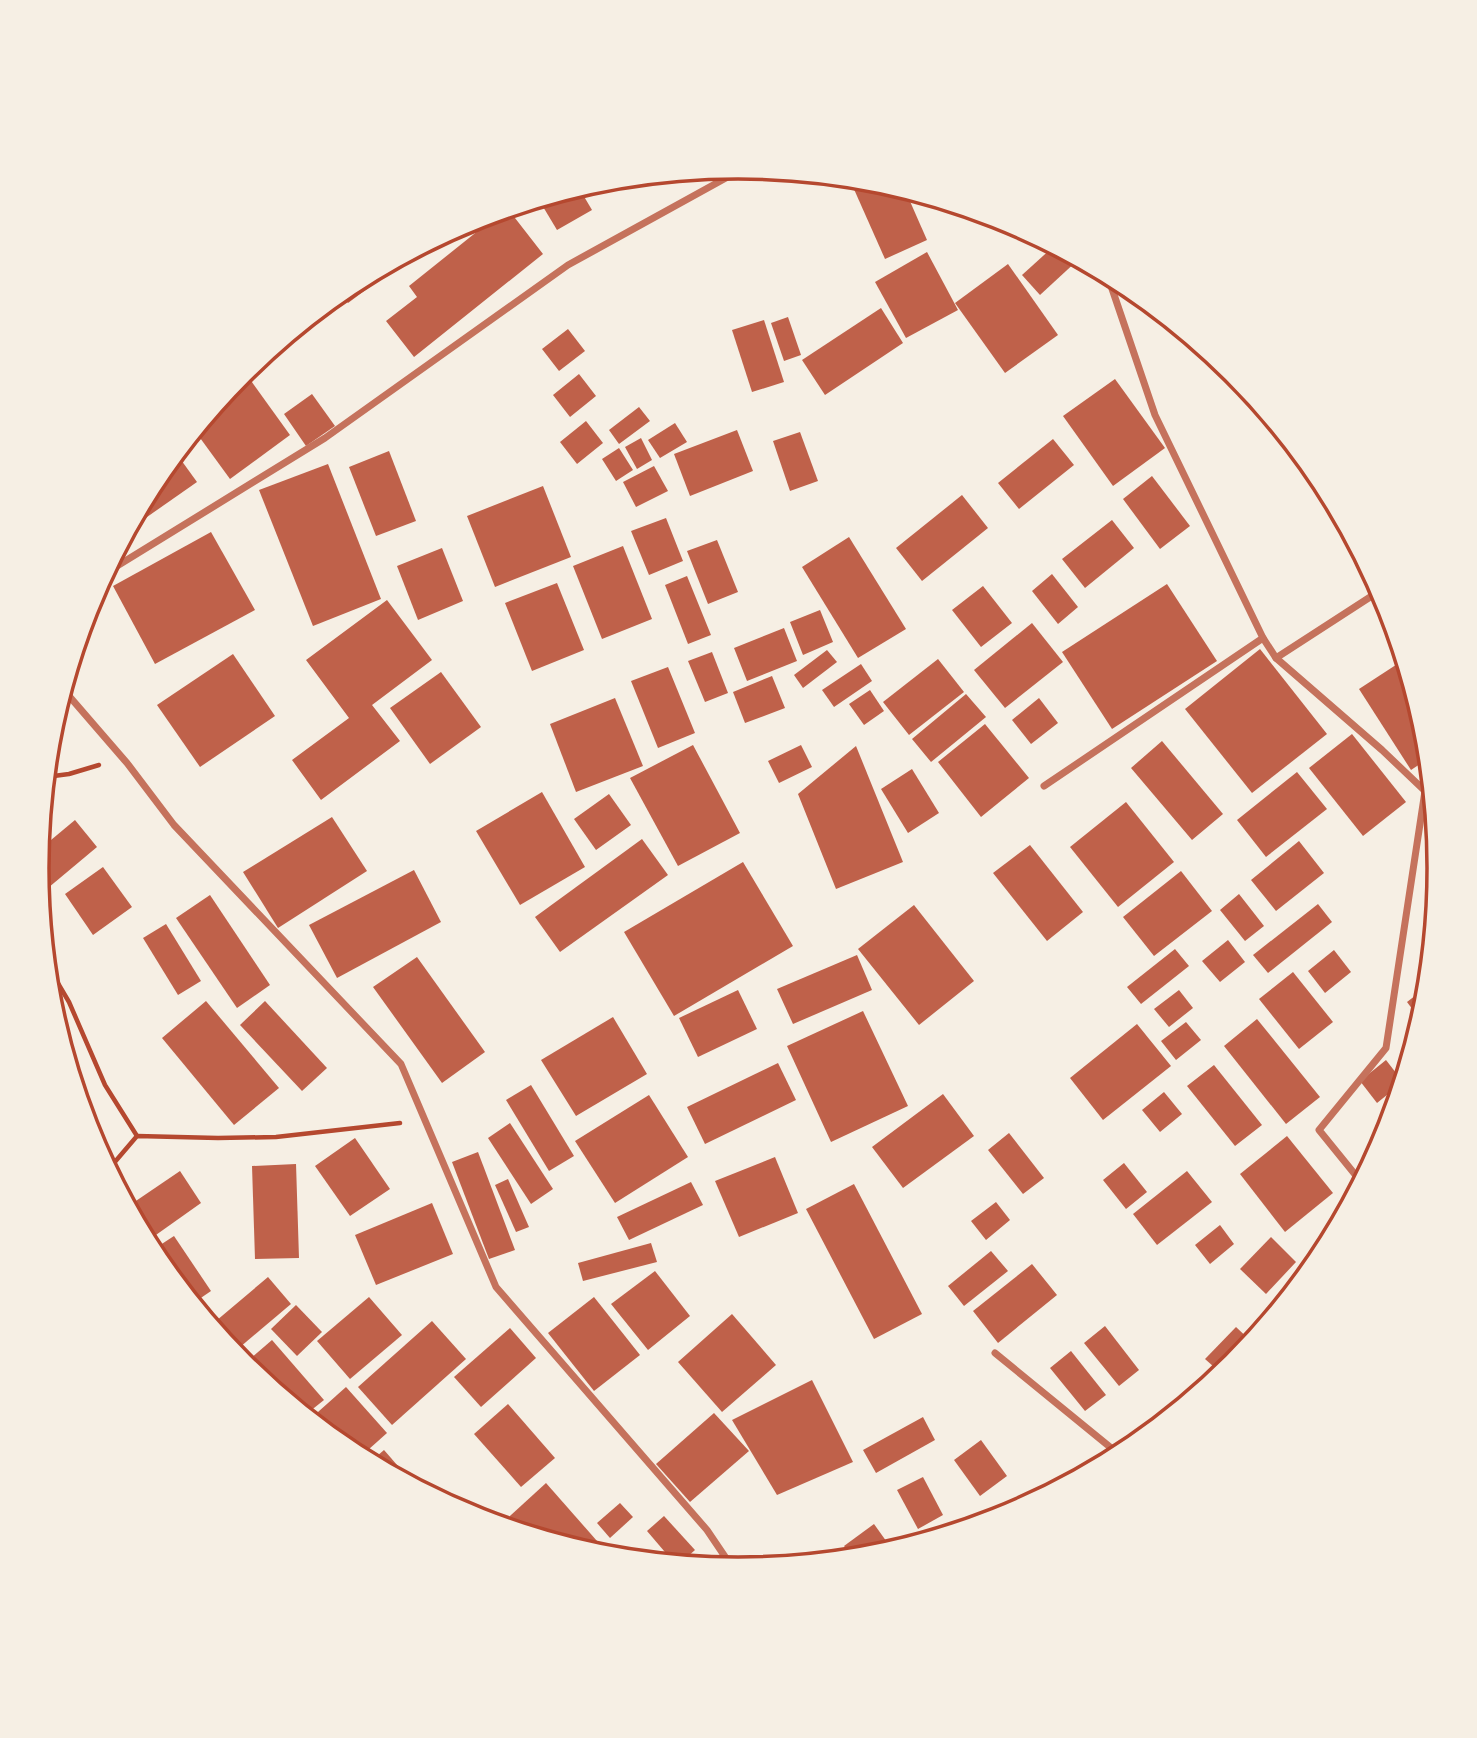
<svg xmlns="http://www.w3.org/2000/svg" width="1477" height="1738" viewBox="0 0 1477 1738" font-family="Ubuntu,sans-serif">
<rect width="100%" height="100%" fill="#f6efe4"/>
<g fill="#bf614a">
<polygon points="849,178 876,181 905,190 927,240 885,259"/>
<polygon points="579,188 592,210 557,230 539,200"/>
<polygon points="508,209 543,254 414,357 386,321 417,297 409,286 504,210"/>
<polygon points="1054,246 1079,259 1040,295 1022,275"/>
<polygon points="927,252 958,310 906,338 875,282"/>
<polygon points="1008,264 1058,335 1005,373 955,303"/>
<polygon points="382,268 387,274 348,303 340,293 349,285"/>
<polygon points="881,308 903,343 825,395 802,360"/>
<polygon points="788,317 801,355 784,361 771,323"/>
<polygon points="764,320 784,382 752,392 732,330"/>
<polygon points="568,329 585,351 559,371 542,349"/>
<polygon points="244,371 290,435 230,479 195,431"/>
<polygon points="579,374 596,396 570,417 553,395"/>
<polygon points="1115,379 1165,448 1113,486 1063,416"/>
<polygon points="312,394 335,426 306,446 284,414"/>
<polygon points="639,407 650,421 619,444 609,430"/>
<polygon points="586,421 603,443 577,464 560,442"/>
<polygon points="675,423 687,442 660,458 648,440"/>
<polygon points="737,430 753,471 690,496 674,454"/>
<polygon points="800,432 818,481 790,491 773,441"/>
<polygon points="641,438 652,460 637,469 625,447"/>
<polygon points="1053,439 1074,465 1019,509 998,483"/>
<polygon points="619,448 633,470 616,481 602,459"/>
<polygon points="389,451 416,521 376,536 349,467"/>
<polygon points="176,453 197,482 127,531 155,479"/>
<polygon points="328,464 381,599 313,626 259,490"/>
<polygon points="654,466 668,491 636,507 623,482"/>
<polygon points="1152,476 1190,526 1160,549 1123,499"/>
<polygon points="543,486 571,557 495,587 467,516"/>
<polygon points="962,495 988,528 922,581 896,548"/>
<polygon points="666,518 683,561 649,575 631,531"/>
<polygon points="1112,520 1134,548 1085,588 1062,559"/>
<polygon points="211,532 255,610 155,664 113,586"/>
<polygon points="849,537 906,629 858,658 802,567"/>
<polygon points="717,540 738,592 708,604 687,551"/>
<polygon points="623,546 652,619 602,639 573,566"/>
<polygon points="442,548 463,601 418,620 397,566"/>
<polygon points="1052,574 1078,607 1058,624 1032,591"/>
<polygon points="687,576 711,635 688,644 665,585"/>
<polygon points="557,583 584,650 532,671 505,603"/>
<polygon points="1167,584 1217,661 1112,729 1062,652"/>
<polygon points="983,586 1012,623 981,647 952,610"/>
<polygon points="387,600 432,660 372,705 400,741 321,800 292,760 349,718 306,660"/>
<polygon points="820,610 833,642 803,655 790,622"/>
<polygon points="1032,623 1063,662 1005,708 974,670"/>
<polygon points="784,628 797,661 747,681 734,648"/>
<polygon points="1260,649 1327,734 1252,793 1185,709"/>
<polygon points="827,650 837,662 803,688 794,675"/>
<polygon points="712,652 728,693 705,702 688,661"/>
<polygon points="233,654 275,716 200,767 157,705"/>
<polygon points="938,659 964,692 909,735 883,702"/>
<polygon points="1405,659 1427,732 1429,758 1411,770 1359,689"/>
<polygon points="861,664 872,681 834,707 822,690"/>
<polygon points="668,667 695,733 658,748 631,681"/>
<polygon points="441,672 481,727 430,764 390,708"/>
<polygon points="772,676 785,708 745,723 733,692"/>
<polygon points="870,690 884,711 864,725 849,704"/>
<polygon points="966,694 986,717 931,762 912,739"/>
<polygon points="615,698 643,766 576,792 550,724"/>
<polygon points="1039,698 1058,723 1031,744 1012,720"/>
<polygon points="985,724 1029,778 981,817 938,762"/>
<polygon points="1352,734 1406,802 1363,836 1309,768"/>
<polygon points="1162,741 1223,814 1192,840 1131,768"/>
<polygon points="693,745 740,833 678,866 630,778"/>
<polygon points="801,745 812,767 779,783 768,761"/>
<polygon points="856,746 903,862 836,889 798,794"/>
<polygon points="912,769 939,813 908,833 881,789"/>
<polygon points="1297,772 1327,809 1266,857 1237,820"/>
<polygon points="542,792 585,867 520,905 476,831"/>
<polygon points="609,794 631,825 596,850 574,819"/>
<polygon points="1126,802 1174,862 1118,907 1070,847"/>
<polygon points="332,817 367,871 278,928 243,872"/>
<polygon points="75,820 97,847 42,893 39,889 37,869 39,850"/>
<polygon points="642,839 668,875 560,952 535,917"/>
<polygon points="1299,841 1324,873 1276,911 1251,880"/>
<polygon points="1030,845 1083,912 1047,941 993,873"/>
<polygon points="743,862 793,946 674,1016 624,932"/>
<polygon points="103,867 132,907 93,935 65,894"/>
<polygon points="414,870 441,922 337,978 309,925"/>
<polygon points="1181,871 1212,911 1154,956 1123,917"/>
<polygon points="1239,894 1264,926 1245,941 1220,910"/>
<polygon points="210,895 270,985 237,1008 176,918"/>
<polygon points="1318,904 1332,922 1268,973 1253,955"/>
<polygon points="914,905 974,981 919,1025 858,949"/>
<polygon points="166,924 201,981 178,995 143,938"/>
<polygon points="1228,940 1245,962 1220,982 1202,961"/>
<polygon points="1175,949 1189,966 1141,1004 1127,987"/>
<polygon points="1334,950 1351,972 1325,993 1308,971"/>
<polygon points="857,955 872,990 793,1024 777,989"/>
<polygon points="417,957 485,1052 442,1083 373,987"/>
<polygon points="1293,972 1333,1022 1299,1049 1259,999"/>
<polygon points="1429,985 1427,1006 1422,1022 1407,1002"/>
<polygon points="738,990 757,1029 698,1057 679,1018"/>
<polygon points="1179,990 1193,1008 1169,1027 1154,1009"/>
<polygon points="206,1001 279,1088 234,1125 162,1038"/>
<polygon points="265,1001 327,1068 302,1091 240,1025"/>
<polygon points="863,1011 908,1106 831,1142 787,1046"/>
<polygon points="613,1017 647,1074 576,1116 541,1060"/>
<polygon points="1257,1019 1320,1097 1286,1124 1224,1046"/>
<polygon points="1186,1022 1201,1040 1176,1060 1161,1041"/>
<polygon points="1137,1024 1171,1066 1103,1120 1070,1078"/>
<polygon points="1386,1060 1403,1082 1377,1103 1360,1081"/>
<polygon points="778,1063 796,1100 705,1144 687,1107"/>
<polygon points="1214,1065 1262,1125 1235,1146 1187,1086"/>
<polygon points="531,1085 574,1156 549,1171 506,1100"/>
<polygon points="1164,1092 1182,1114 1160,1132 1142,1110"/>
<polygon points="943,1094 974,1136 903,1188 872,1147"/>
<polygon points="649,1095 688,1157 615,1203 575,1141"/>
<polygon points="510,1123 553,1189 531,1204 488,1138"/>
<polygon points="1009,1133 1044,1178 1023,1194 988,1150"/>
<polygon points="1287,1136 1333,1193 1285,1232 1240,1174"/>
<polygon points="355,1138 390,1189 350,1216 315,1166"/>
<polygon points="478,1152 515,1250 489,1259 452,1162"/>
<polygon points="775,1157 798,1213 739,1237 715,1181"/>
<polygon points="1124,1163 1147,1192 1126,1209 1103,1180"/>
<polygon points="296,1164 299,1258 255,1259 252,1166"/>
<polygon points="180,1171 201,1203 146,1242 127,1207"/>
<polygon points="1187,1171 1212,1202 1157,1245 1133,1214"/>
<polygon points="508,1179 529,1227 516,1232 495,1185"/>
<polygon points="691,1182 703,1205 629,1240 617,1217"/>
<polygon points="854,1184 922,1314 874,1339 806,1209"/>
<polygon points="996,1202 1010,1220 986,1240 971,1221"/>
<polygon points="432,1203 453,1254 376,1285 355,1235"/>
<polygon points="1220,1225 1234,1244 1210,1264 1195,1245"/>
<polygon points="174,1236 211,1291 192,1304 155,1259 151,1251"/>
<polygon points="1271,1237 1296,1262 1266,1294 1240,1269"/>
<polygon points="651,1243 657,1262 583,1281 578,1263"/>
<polygon points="991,1251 1008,1271 964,1306 948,1286"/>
<polygon points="1032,1264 1057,1295 998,1343 973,1311"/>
<polygon points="655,1271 690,1316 648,1350 611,1304"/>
<polygon points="268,1277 291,1304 233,1353 210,1326"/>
<polygon points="369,1297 402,1335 350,1379 317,1341"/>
<polygon points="594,1297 640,1355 594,1391 548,1333"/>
<polygon points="296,1305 322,1332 297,1356 271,1329"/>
<polygon points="732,1314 776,1365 722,1412 678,1362"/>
<polygon points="432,1321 466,1359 392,1425 358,1387"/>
<polygon points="1105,1326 1139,1370 1119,1386 1084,1343"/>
<polygon points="1236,1327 1253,1343 1234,1365 1223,1375 1205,1359"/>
<polygon points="510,1328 536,1358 481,1407 454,1377"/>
<polygon points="272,1340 324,1400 304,1416 243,1365"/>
<polygon points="1071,1351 1106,1395 1085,1411 1050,1368"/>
<polygon points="812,1380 853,1462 777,1495 732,1420"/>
<polygon points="1201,1381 1207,1388 1163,1424 1160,1421"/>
<polygon points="346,1387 387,1433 359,1458 348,1452 309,1420"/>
<polygon points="508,1404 555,1458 521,1487 474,1434"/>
<polygon points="714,1413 749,1451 690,1502 656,1464"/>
<polygon points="923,1417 935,1440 876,1473 863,1450"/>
<polygon points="981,1440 1007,1476 980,1496 954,1460"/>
<polygon points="384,1450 418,1489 418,1490 369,1463"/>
<polygon points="923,1477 943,1515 918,1529 897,1490"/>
<polygon points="546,1483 612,1558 601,1557 499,1526"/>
<polygon points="620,1503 633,1517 610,1538 597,1523"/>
<polygon points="664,1516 695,1550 678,1565 676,1565 647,1531"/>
<polygon points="874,1524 894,1552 875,1557 854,1559 844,1546"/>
<polygon points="839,1549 847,1560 818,1563"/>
</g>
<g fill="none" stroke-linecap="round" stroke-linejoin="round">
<g stroke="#b5482f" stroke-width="4.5">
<polyline points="46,777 69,774 99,765"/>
<polyline points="46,963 69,1002 105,1085 137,1136"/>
<polyline points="108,1170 137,1136 218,1138 276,1137 400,1123"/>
</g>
<g stroke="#c5725c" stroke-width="7">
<polyline points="1107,274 1155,415 1263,638 1276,658 1382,750 1425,791 1386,1048 1319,1130 1362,1183"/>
<polyline points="104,574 325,438 568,265 744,168"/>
<polyline points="1276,658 1381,590"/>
<polyline points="63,689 127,763 174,825 401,1064 496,1287 707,1530 734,1570"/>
<polyline points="1044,786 1263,638"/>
<polyline points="1288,1301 1334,1237"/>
<polyline points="995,1353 1121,1456"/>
</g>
</g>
<path d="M0 0H1477V1738H0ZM49 868a689 689 0 1 1 1378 0a689 689 0 1 1-1378 0Z" fill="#f6efe4" fill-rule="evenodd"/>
<path fill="none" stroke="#b5482f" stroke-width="3.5" d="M49 868a689 689 0 1 1 1378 0a689 689 0 1 1-1378 0Z"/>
</svg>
